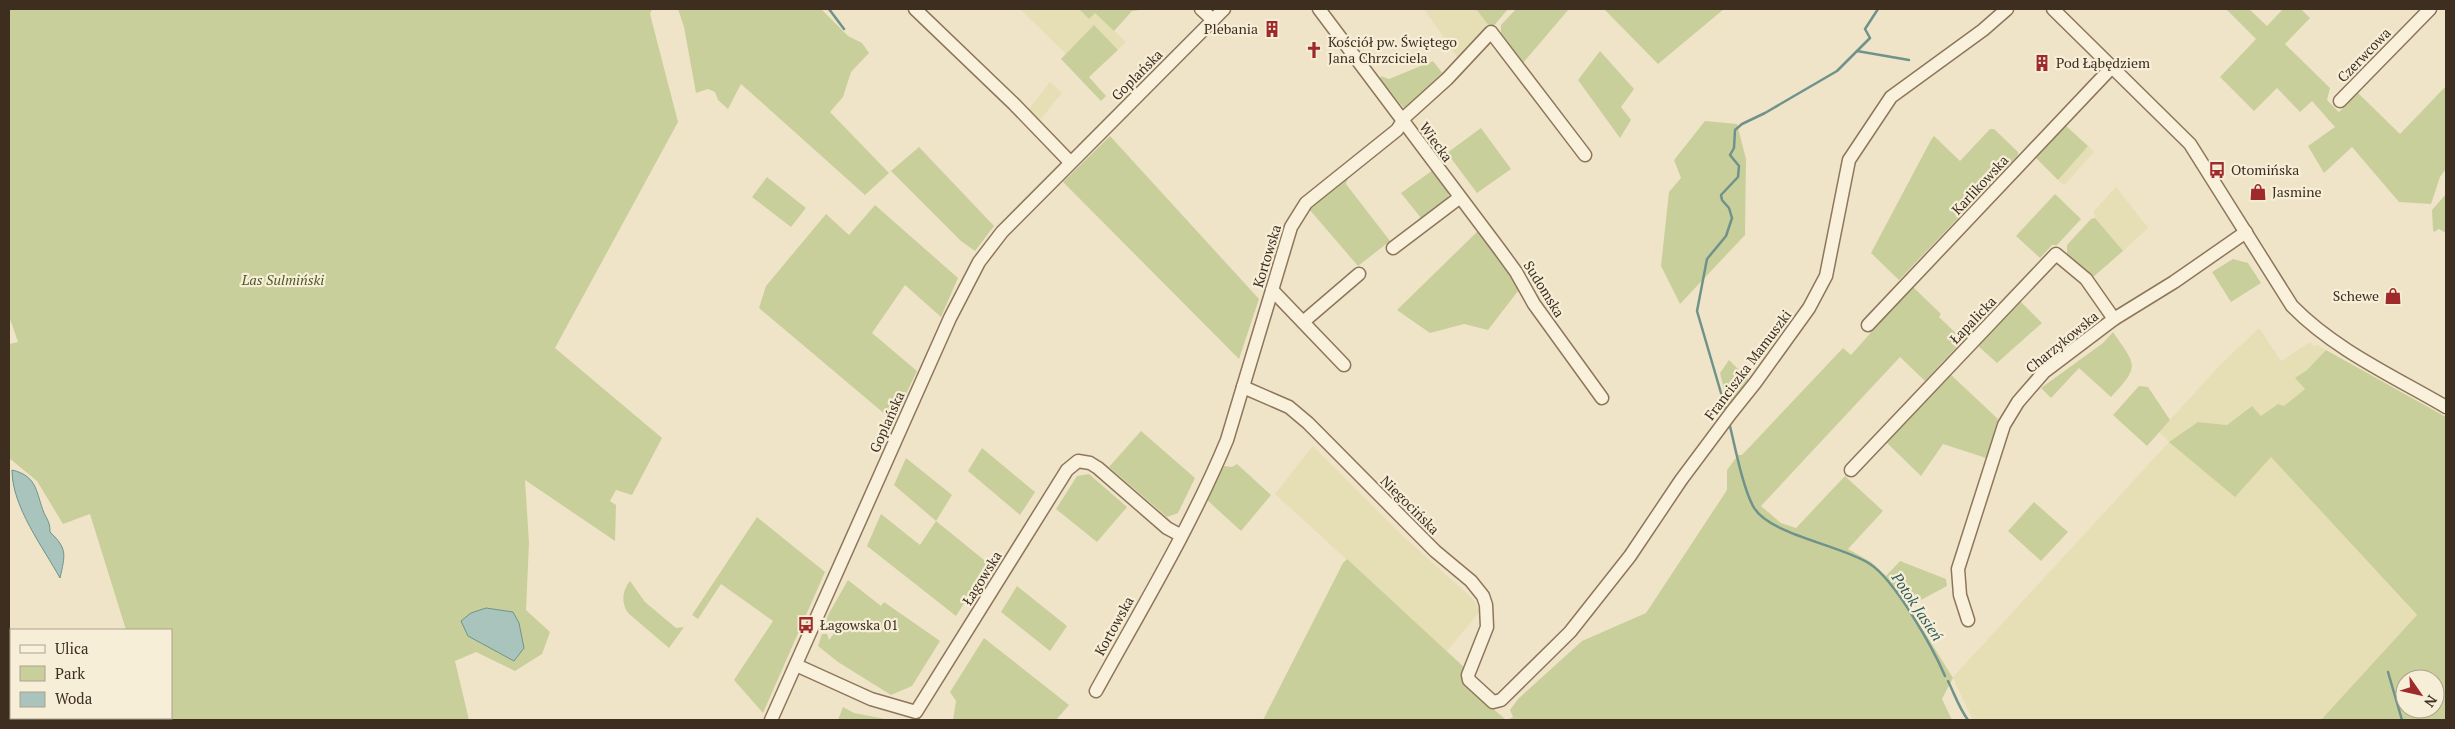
<svg xmlns="http://www.w3.org/2000/svg" width="2455" height="729" viewBox="0 0 2455 729" font-family="'PT Serif',serif">
<rect width="100%" height="100%" fill="#f0e4c8"/>
<g fill="#e6deb5">
<polygon points="1020,9 1079,9 1089,19 1095,12 1126,42 1118,50 1094,25 1066,54"/>
<polygon points="1424,9 1476,9 1489,26 1458,58"/>
<polygon points="1050,82 1062,93 1040,120 1029,109"/>
<polygon points="2088,146 2094,152 2064,185 2058,180"/>
<polygon points="2116,187 2148,228 2123,251 2095,218 2094,211"/>
<polygon points="2259,328 2281,361 2310,342 2314,346 2318,345 2326,350 2307,370 2296,378 2305,389 2284,407 2278,404 2261,416 2252,406 2227,425 2198,422 2271,457 2417,616 2321,720 1973,720 1953,678 1954,676 2169,442 2159,432 2220,365"/>
<polygon points="1313,446 1406,539 1473,599 1480,611 1447,651 1275,494"/>
</g>
<g fill="#c9cf9b" fill-rule="evenodd">
<polygon points="9,9 652,9 650,14 678,122 555,348 662,438 632,495 616,490 610,501 616,505 615,541 525,480 529,543 526,610 550,632 542,654 515,671 476,652 455,661 469,720 142,720 142,718 171,718 171,630 126,630 90,514 63,524 37,481 9,458 9,344 18,342 9,316"/>
<polygon points="678,9 821,9 848,36 862,43 869,53 851,72 843,97 830,112 889,173 865,195 741,84 728,109 718,100 715,92 708,89 696,93 684,27"/>
<polygon points="1079,9 1148,9 1132,11 1114,31 1095,13 1089,19"/>
<polygon points="1476,9 1508,9 1492,28 1482,34 1489,26"/>
<polygon points="1516,9 1569,9 1523,63 1501,33 1501,25"/>
<polygon points="1604,9 1724,9 1658,64"/>
<polygon points="2226,9 2249,9 2267,26 2283,9 2301,9 2310,18 2285,44 2330,88 2327,100 2339,112 2358,93 2400,134 2446,86 2446,169 2440,177 2431,204 2399,202 2352,147 2324,173 2308,146 2335,127 2312,101 2300,112 2277,88 2254,111 2220,77 2256,39"/>
<polygon points="1094,25 1118,50 1089,77 1106,96 1101,101 1061,59"/>
<polygon points="1600,51 1634,89 1621,107 1631,120 1620,138 1578,80"/>
<polygon points="1433,61 1443,74 1434,85 1407,108 1403,107 1380,79 1381,76 1389,79"/>
<polygon points="1705,121 1737,124 1746,159 1745,235 1680,304 1661,266 1669,192 1681,178 1674,160"/>
<polygon points="2065,125 2088,146 2058,180 2035,157"/>
<polygon points="1481,128 1511,169 1477,193 1447,153"/>
<polygon points="1990,129 1994,129 2018,152 2018,155 1899,280 1871,253 1931,140 1934,136 1960,161"/>
<polygon points="1110,136 1259,299 1239,359 1063,182"/>
<polygon points="919,147 994,226 975,251 961,241 891,171"/>
<polygon points="1433,170 1449,191 1448,199 1421,218 1401,193"/>
<polygon points="1349,174 1346,184 1390,241 1358,266 1309,209"/>
<polygon points="767,177 806,208 791,227 752,197"/>
<polygon points="2055,194 2081,219 2057,245 2052,245 2040,258 2016,236"/>
<polygon points="2446,194 2446,242 2446,233 2439,229 2434,232 2433,230 2432,210"/>
<polygon points="875,205 958,278 941,317 905,285 872,333 917,371 893,421 759,308 766,286 826,214 849,235"/>
<polygon points="2095,218 2123,251 2092,278 2067,255 2067,245 2091,219"/>
<polygon points="1478,231 1515,283 1518,291 1488,330 1464,324 1430,333 1397,310"/>
<polygon points="2233,259 2248,263 2261,283 2231,302 2212,272"/>
<polygon points="1912,286 1941,314 1939,317 1963,340 1925,381 1900,357 1761,506 1781,523 1796,528 1845,476 1883,511 1848,549 1871,562 1886,576 1900,561 1946,579 1947,586 1906,608 1925,633 1953,678 1942,699 1952,720 1507,720 1513,717 1510,710 1518,699 1582,641 1646,613 1727,490 1727,470 1738,455 1742,455 1843,348 1851,355"/>
<polygon points="2019,300 2042,323 1997,363 1977,345"/>
<path d="M2113,332C2136,366 2141,365 2111,397L2079,368L2051,398L2041,388L2103,343Z"/>
<path d="M2326,350L2446,417V720H2321L2417,615L2271,457L2235,497L2169,442L2198,422L2227,425L2252,406L2261,416L2278,404L2284,406L2305,389L2295,378L2307,370ZM2405,679H2435V709H2405Z"/>
<polygon points="1729,360 1749,380 1749,384 1728,406 1720,373"/>
<polygon points="1950,374 1998,419 1986,458 1943,444 1921,476 1886,442"/>
<polygon points="2139,386 2148,387 2170,420 2147,446 2113,415"/>
<polygon points="1141,431 1195,478 1178,513 1167,517 1109,467"/>
<polygon points="982,448 1035,492 1020,515 968,471"/>
<polygon points="906,458 952,495 936,521 989,564 956,616 867,546 881,514 920,545 936,521 894,485"/>
<polygon points="1237,464 1271,495 1241,531 1207,500 1207,491 1224,466 1232,467"/>
<polygon points="1089,474 1127,507 1097,542 1056,509 1077,476"/>
<polygon points="2034,502 2068,532 2041,561 2008,531"/>
<polygon points="757,517 825,572 763,713 734,680 773,621 721,584 698,619 692,615"/>
<polygon points="1347,559 1465,668 1479,696 1506,720 1263,720 1343,563"/>
<polygon points="848,580 881,606 884,602 940,641 912,686 891,695 838,662 818,646 822,634 827,634 829,640 837,629 824,628 828,615"/>
<path d="M630,581L645,602L676,628L684,627L669,648L628,613C621,602 622,591 630,581Z"/>
<polygon points="1017,586 1067,626 1050,651 1001,612"/>
<polygon points="984,638 1069,705 1056,720 953,720 956,701 950,692"/>
<polygon points="843,707 854,713 890,720 838,720"/>
</g>
<g fill="#a9c4bc" stroke="#6f938a">
<path d="M12,470C38,476 36,493 44,513C48,521 50,523 50,532C68,549 65,555 60,578C43,547 12,507 12,470Z"/>
<polygon points="486,608 513,612 519,623 524,648 514,661 468,636 461,621 471,613"/>
</g>
<g fill="none" stroke-linecap="round" stroke-linejoin="round">
<g stroke="#6f938a" stroke-width="2.5">
<polyline points="829,9 844,29"/>
<polyline points="1857,51 1909,60"/>
<polyline points="1726,410 1697,311 1707,259 1726,236 1732,218 1729,208 1722,200 1721,195 1738,177 1739,166 1730,155 1734,148 1735,130 1742,124 1765,113 1837,71 1870,38 1865,29 1878,9"/>
<path d="M1729,422C1735,446 1742,485 1753,506C1768,535 1842,545 1870,564C1895,580 1933,648 1945,676"/>
<polyline points="2388,672 2402,720"/>
<path d="M1948,681C1955,695 1959,708 1968,720"/>
</g>
<g stroke="#8d765c" stroke-width="15">
<g id="minor">
<polyline points="915,9 1014,104 1070,162"/>
<polyline points="1201,9 1213,20"/>
<polyline points="1319,9 1500,250 1516,272 1534,304 1602,398"/>
<path d="M2053,9L2190,144L2292,306C2335,350 2393,376 2446,407"/>
<polyline points="2340,101 2430,9"/>
<polyline points="1393,248 1459,198"/>
<polyline points="1272,290 1344,365"/>
<polyline points="1303,322 1359,274"/>
<polyline points="1868,325 2113,66"/>
<polyline points="1243,387 1289,407 1308,423 1435,551 1471,581 1483,596 1486,605 1487,627 1468,675 1469,680 1493,702 1501,700 1570,632 1630,556 1681,480 1731,413 1755,383 1809,308 1826,276 1849,160 1891,97 1983,30 2007,9"/>
<polyline points="1851,470 2056,254 2086,279 2114,319"/>
<polyline points="1968,620 1960,595 1958,569 2004,425 2018,402 2044,372 2114,319 2174,282 2246,232"/>
<polyline points="796,665 871,699 916,712 1067,470 1078,461 1090,463 1098,468 1167,528 1180,535"/>
<path d="M1096,691C1141,609 1191,527 1227,440L1291,227L1306,203L1397,130L1406,116L1447,79L1491,32L1585,155"/>
<polyline points="771,720 950,318 979,262 1002,232 1224,9"/>
</g>
</g>
<use href="#minor" stroke="#faf1dc" stroke-width="12"/>
</g>
<defs>
<g id="building-bare" transform="scale(1.35)"><path d="M-4-6H4V6H1V3H-1V6H-4ZM-2.5-4.3h1.7v1.8h-1.7ZM.8-4.3h1.7v1.8H.8ZM-2.5-1h1.7V.8h-1.7ZM.8-1h1.7V.8H.8Z" fill="#9e2a2b" stroke="#f7eed8" stroke-width="2.5" paint-order="stroke"/></g>
<g id="church-bare" transform="scale(1.35)"><path d="M-1.2-6h2.4v3.5h3.3v2.4h-3.3V6h-2.4V-.1h-3.3v-2.4h3.3Z" fill="#9e2a2b" stroke="#f7eed8" stroke-width="2.5" paint-order="stroke"/></g>
<g id="bus-bare" transform="scale(1.35)"><path d="M-5-6H5V4H4V6H2V4H-2V6H-4V4H-5ZM-3.5-4V0h7V-4ZM-3.5 1.2v1.5H-2V1.2ZM2 1.2v1.5H3.5V1.2Z" fill="#9e2a2b" stroke="#f7eed8" stroke-width="2.5" paint-order="stroke"/></g>
<g id="shop-bare" transform="scale(1.35)"><path d="M-5-2.5h2.3a2.7 3.5 0 0 1 5.4 0H5L5.5 6h-11ZM-1.5-2.5h3a1.5 2.3 0 0 0-3 0Z" fill="#9e2a2b" stroke="#f7eed8" stroke-width="2.5" paint-order="stroke"/></g>
</defs>
<g fill-rule="evenodd">
<use href="#building-bare" x="1272" y="29"/>
<use href="#church-bare" x="1314" y="50"/>
<use href="#building-bare" x="2042" y="63"/>
<use href="#bus-bare" x="2217" y="170"/>
<use href="#shop-bare" x="2258" y="192"/>
<use href="#shop-bare" x="2393" y="296"/>
<use href="#bus-bare" x="806" y="625"/>
</g>
<g text-anchor="middle" stroke-width="4.5" stroke-linejoin="round" paint-order="stroke">
<g font-size="14" fill="#3d2e20" stroke="#f7eed8" text-anchor="start">
<text x="1258" y="34" text-anchor="end">Plebania</text>
<text x="1328" y="47">Kościół pw. Świętego<tspan x="1328" dy="16">Jana Chrzciciela</tspan></text>
<text x="2056" y="68">Pod Łąbędziem</text>
<text x="2231" y="175">Otomińska</text>
<text x="2272" y="197">Jasmine</text>
<text x="2379" y="301" text-anchor="end">Schewe</text>
<text x="820" y="630">Łagowska 01</text>
</g>
<g font-size="14" fill="#3d2e20" stroke="#f7eed8">
<text transform="translate(2364 55) rotate(-46)" y="5">Czerwcowa</text>
<text transform="translate(1137 75) rotate(-45)" y="5">Goplańska</text>
<text transform="translate(1436 142) rotate(54)" y="5">Wiecka</text>
<text transform="translate(1980 185) rotate(-47)" y="5">Karlikowska</text>
<text transform="translate(1267 256) rotate(-73)" y="5">Kortowska</text>
<text transform="translate(1544 289) rotate(58)" y="5">Sudomska</text>
<text transform="translate(1973 320) rotate(-46)" y="5">Łapalicka</text>
<text transform="translate(2062 342) rotate(-39)" y="5">Charzykowska</text>
<text transform="translate(1748 365) rotate(-53)" y="5">Franciszka Mamuszki</text>
<text transform="translate(887 422) rotate(-66)" y="5">Goplańska</text>
<text transform="translate(1410 505) rotate(45)" y="5">Niegocińska</text>
<text transform="translate(982 578) rotate(-58)" y="5">Łagowska</text>
<text transform="translate(1114 626) rotate(-61)" y="5">Kortowska</text>
</g>
<g font-size="14" font-style="italic" fill="#4d5a26" stroke="#f7eed8">
<text x="283" y="285">Las Sulmiński</text>
</g>
<g font-size="15" font-style="italic" fill="#2f5d5a" stroke="#f7eed8">
<text transform="translate(1917 607) rotate(56)" y="5">Potok Jasień</text>
</g>
</g>
<rect width="2455" height="729" fill="none" stroke="#3d2e20" stroke-width="20"/>
<rect x="10" y="629" width="162" height="90" fill="#f7eed8" stroke="#ada18e"/>
<rect x="20" y="645" width="25" height="8" fill="#faf1dc" stroke="#ada18e"/>
<text x="55" y="654" font-size="15" fill="#3d2e20">Ulica</text>
<rect x="20" y="666" width="25" height="15" fill="#c9cf9b" stroke="#ada18e"/>
<text x="55" y="679" font-size="15" fill="#3d2e20">Park</text>
<rect x="20" y="692" width="25" height="15" fill="#a9c4bc" stroke="#ada18e"/>
<text x="55" y="704" font-size="15" fill="#3d2e20">Woda</text>
<g transform="translate(2420 694) rotate(124)"><circle r="24" fill="#f7eed8" stroke="#ada18e"/>
<path d="M0-4L9 19L0 12L-9 19Z" fill="#9e2a2b"/>
<text y="-8" font-size="14" font-weight="bold" text-anchor="middle" fill="#3d2e20">N</text>
</g>
</svg>
